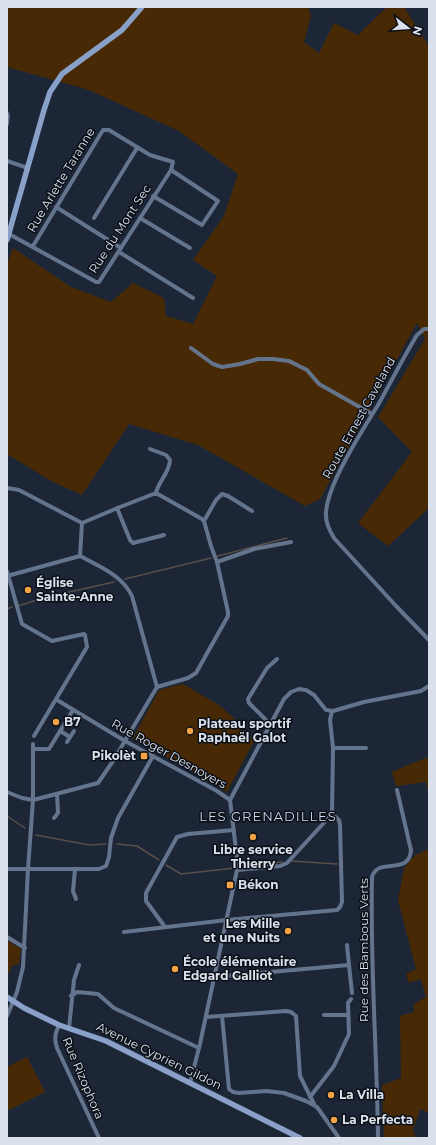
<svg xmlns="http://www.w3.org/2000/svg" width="436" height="1145" viewBox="0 0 436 1145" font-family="Montserrat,sans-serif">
<rect width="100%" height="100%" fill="#1c2637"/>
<g fill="#472a05">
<polygon points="7,7 308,7 311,16 304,42 319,53 334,23 358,35 387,7 404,7 429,46 429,508 388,546 358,523 412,452 378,417 425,339 417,323 320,499 305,506 198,445 129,424 82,495 51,481 7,454 7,264 13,248 71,287 111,302 133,283 164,298 166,316 193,324 217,276 193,260 224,216 238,174 179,131 89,90 7,67"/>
<polygon points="183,684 219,705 236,720 234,724 254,741 227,792 133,738 159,690"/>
<polygon points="429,757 429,796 426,782 396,786 392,772 413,763"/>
<polygon points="429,849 429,1113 420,1109 413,1130 416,1138 384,1138 382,1085 401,1078 400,1016 414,1012 414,1004 426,997 421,979 409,983 406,974 416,969 398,900 404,868 415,855"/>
<polygon points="7,940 21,949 19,964 11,966 10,973 7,972"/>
<polygon points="27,1057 45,1092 7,1111 7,1067"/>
</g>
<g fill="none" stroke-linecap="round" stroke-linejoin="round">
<g stroke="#584f48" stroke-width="1.5">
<polyline points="218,556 287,538"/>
<polyline points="125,579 211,558"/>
<polyline points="18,606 47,597 114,582"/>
<polyline points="7,609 12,607"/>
<polyline points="7,816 25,828"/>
<polyline points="36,835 89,845 106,844"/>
<polyline points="117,844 137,846 159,860"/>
<polyline points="291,861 337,864"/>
<polyline points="166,865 181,874 235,868"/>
<polyline points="240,868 282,862"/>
</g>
<g stroke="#65748d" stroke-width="4">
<polyline points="7,113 8,116 7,124"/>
<polyline points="7,161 28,168"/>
<polyline points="153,196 202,225 218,201 171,170"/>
<polyline points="56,207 121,248"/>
<polyline points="94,218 137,148"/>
<polyline points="140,218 190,248"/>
<polyline points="9,234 96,282 99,282 171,170 173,162 150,155 109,130 103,130 33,246"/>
<polyline points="119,252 193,298"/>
<path d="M429,329H424L417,335C403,358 391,382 378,405C362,431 328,483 326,512C325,522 329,530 334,538L396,606L429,640"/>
<polyline points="191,348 213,364 222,367 240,364 258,359 273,359 289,361 307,370 319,384 372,414"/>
<path d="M150,449L166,455L170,460C170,472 158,482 156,493"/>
<polyline points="7,488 19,490 82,523"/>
<polyline points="117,508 130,540 133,543 164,535"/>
<polyline points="204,521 216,500 222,494 228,496 252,511"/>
<polyline points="82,523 120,507 156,493 202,519 204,521 211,546 217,562 228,612 228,616 196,673 188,678 157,687"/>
<polyline points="80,556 82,523"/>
<polyline points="217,562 254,549 291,542"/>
<polyline points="7,571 22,624 52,641 84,634 85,635 87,647 34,736"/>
<path d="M7,576L80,556C100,567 122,575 132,596L157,687"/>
<polyline points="57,700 125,741 217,791 230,800 237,858 237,870 200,1044 190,1083"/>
<polyline points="332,711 330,720 333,748 332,814"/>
<polyline points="270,724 249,703 248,699 267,668 277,659"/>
<polyline points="60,731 70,737"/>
<polyline points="67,742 74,731"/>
<polyline points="333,748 366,748"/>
<polyline points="34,749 49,749 73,710"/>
<polyline points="7,792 22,798 33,800 98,783 113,761 157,687"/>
<polyline points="230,800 284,699 291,692 299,689 306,690 314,695 326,710 333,711 364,702 421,691 429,686"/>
<polyline points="54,818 58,813 57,794"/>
<polyline points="7,869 99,869 106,866 109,857 111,838 118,818 153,756"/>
<polyline points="75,869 73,891 76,899"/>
<polyline points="237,870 280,866 287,863 332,814"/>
<polyline points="165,927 146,901 146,893 177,837 188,834 234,830"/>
<polyline points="124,932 227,920 337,910 340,907 342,902 340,825 339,820 332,814"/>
<polyline points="7,937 25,948"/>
<polyline points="347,945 349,965"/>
<polyline points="215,977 349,965 352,993"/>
<polyline points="71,996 77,992 98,994 114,1008 199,1048"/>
<polyline points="324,1015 348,1015"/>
<polyline points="7,1016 17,992 23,967 28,869 33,800 33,744"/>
<polyline points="222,1016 229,1089 233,1092 239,1093 266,1091 284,1093 306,1101 317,1107 339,1138"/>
<polyline points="206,1017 286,1011 291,1012 296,1016 300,1076 314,1104"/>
<path d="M59,1025C55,1034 54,1038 57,1048L99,1138"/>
<polyline points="69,1028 74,980 79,965"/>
<polyline points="310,1097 334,1066 349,1034 348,1003 351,999"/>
<path d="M378,1138C377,1051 370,964 372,877C378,856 409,877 411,850L397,790"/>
</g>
<g stroke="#89a1c8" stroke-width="5.5">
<polyline points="7,240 44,110 50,92 62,74 122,30 142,7"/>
<polyline points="7,997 24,1008 59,1025 106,1041 300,1138"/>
</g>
</g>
<g fill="#f4a444" stroke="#0b0f16" stroke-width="1.5">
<circle cx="28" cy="590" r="4"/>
<circle cx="56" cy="722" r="4"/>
<circle cx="190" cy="731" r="4"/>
<rect x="140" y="752" width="8" height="8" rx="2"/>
<circle cx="253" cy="837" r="4"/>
<rect x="226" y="881" width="8" height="8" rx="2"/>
<circle cx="288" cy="931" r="4"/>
<circle cx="175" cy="969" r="4"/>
<circle cx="331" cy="1095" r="4"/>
<circle cx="334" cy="1120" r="4"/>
</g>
<g text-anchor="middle" stroke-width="3" stroke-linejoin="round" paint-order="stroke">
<g font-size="12" fill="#dae1ed" stroke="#0b0f16">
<text transform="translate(61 180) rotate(-59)" y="4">Rue Arlette Taranne</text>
<text transform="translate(120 229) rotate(-57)" y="4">Rue du Mont Sec</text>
<text transform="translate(359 418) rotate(-61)" y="4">Route Ernest Caveland</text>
<text transform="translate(169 754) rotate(29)" y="4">Rue Roger Desnoyers</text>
<text transform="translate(364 950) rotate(-90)" y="4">Rue des Bambous Verts</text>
<text transform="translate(159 1056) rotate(26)" y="4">Avenue Cyprien Gildon</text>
<text transform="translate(83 1078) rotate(67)" y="4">Rue Rizophora</text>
</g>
<g font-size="12" font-weight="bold" fill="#dae1ed" stroke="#0b0f16" text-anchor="start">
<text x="36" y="587">Église<tspan x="36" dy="14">Sainte-Anne</tspan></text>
<text x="64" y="726">B7</text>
<text x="198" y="728">Plateau sportif<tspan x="198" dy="14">Raphaël Galot</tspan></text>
<text x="136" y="760" text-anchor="end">Pikolèt</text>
<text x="253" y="854" text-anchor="middle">Libre service<tspan x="253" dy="14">Thierry</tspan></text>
<text x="238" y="889">Békon</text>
<text x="280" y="928" text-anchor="end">Les Mille<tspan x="280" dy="14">et une Nuits</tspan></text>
<text x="183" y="966">École élémentaire<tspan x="183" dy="14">Edgard Galliot</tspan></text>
<text x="339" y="1099">La Villa</text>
<text x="342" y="1124">La Perfecta</text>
</g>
<g font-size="13" letter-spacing="1" fill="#cad8ee" stroke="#0b0f16">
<text x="268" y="821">LES GRENADILLES</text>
</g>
</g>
<rect width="436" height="1145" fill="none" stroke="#dae1ed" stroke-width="16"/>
<g transform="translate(408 28) rotate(107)" stroke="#0b0f16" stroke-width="3" paint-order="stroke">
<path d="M0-3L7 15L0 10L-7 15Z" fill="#dae1ed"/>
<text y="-6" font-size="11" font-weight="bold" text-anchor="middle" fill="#dae1ed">N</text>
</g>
</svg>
